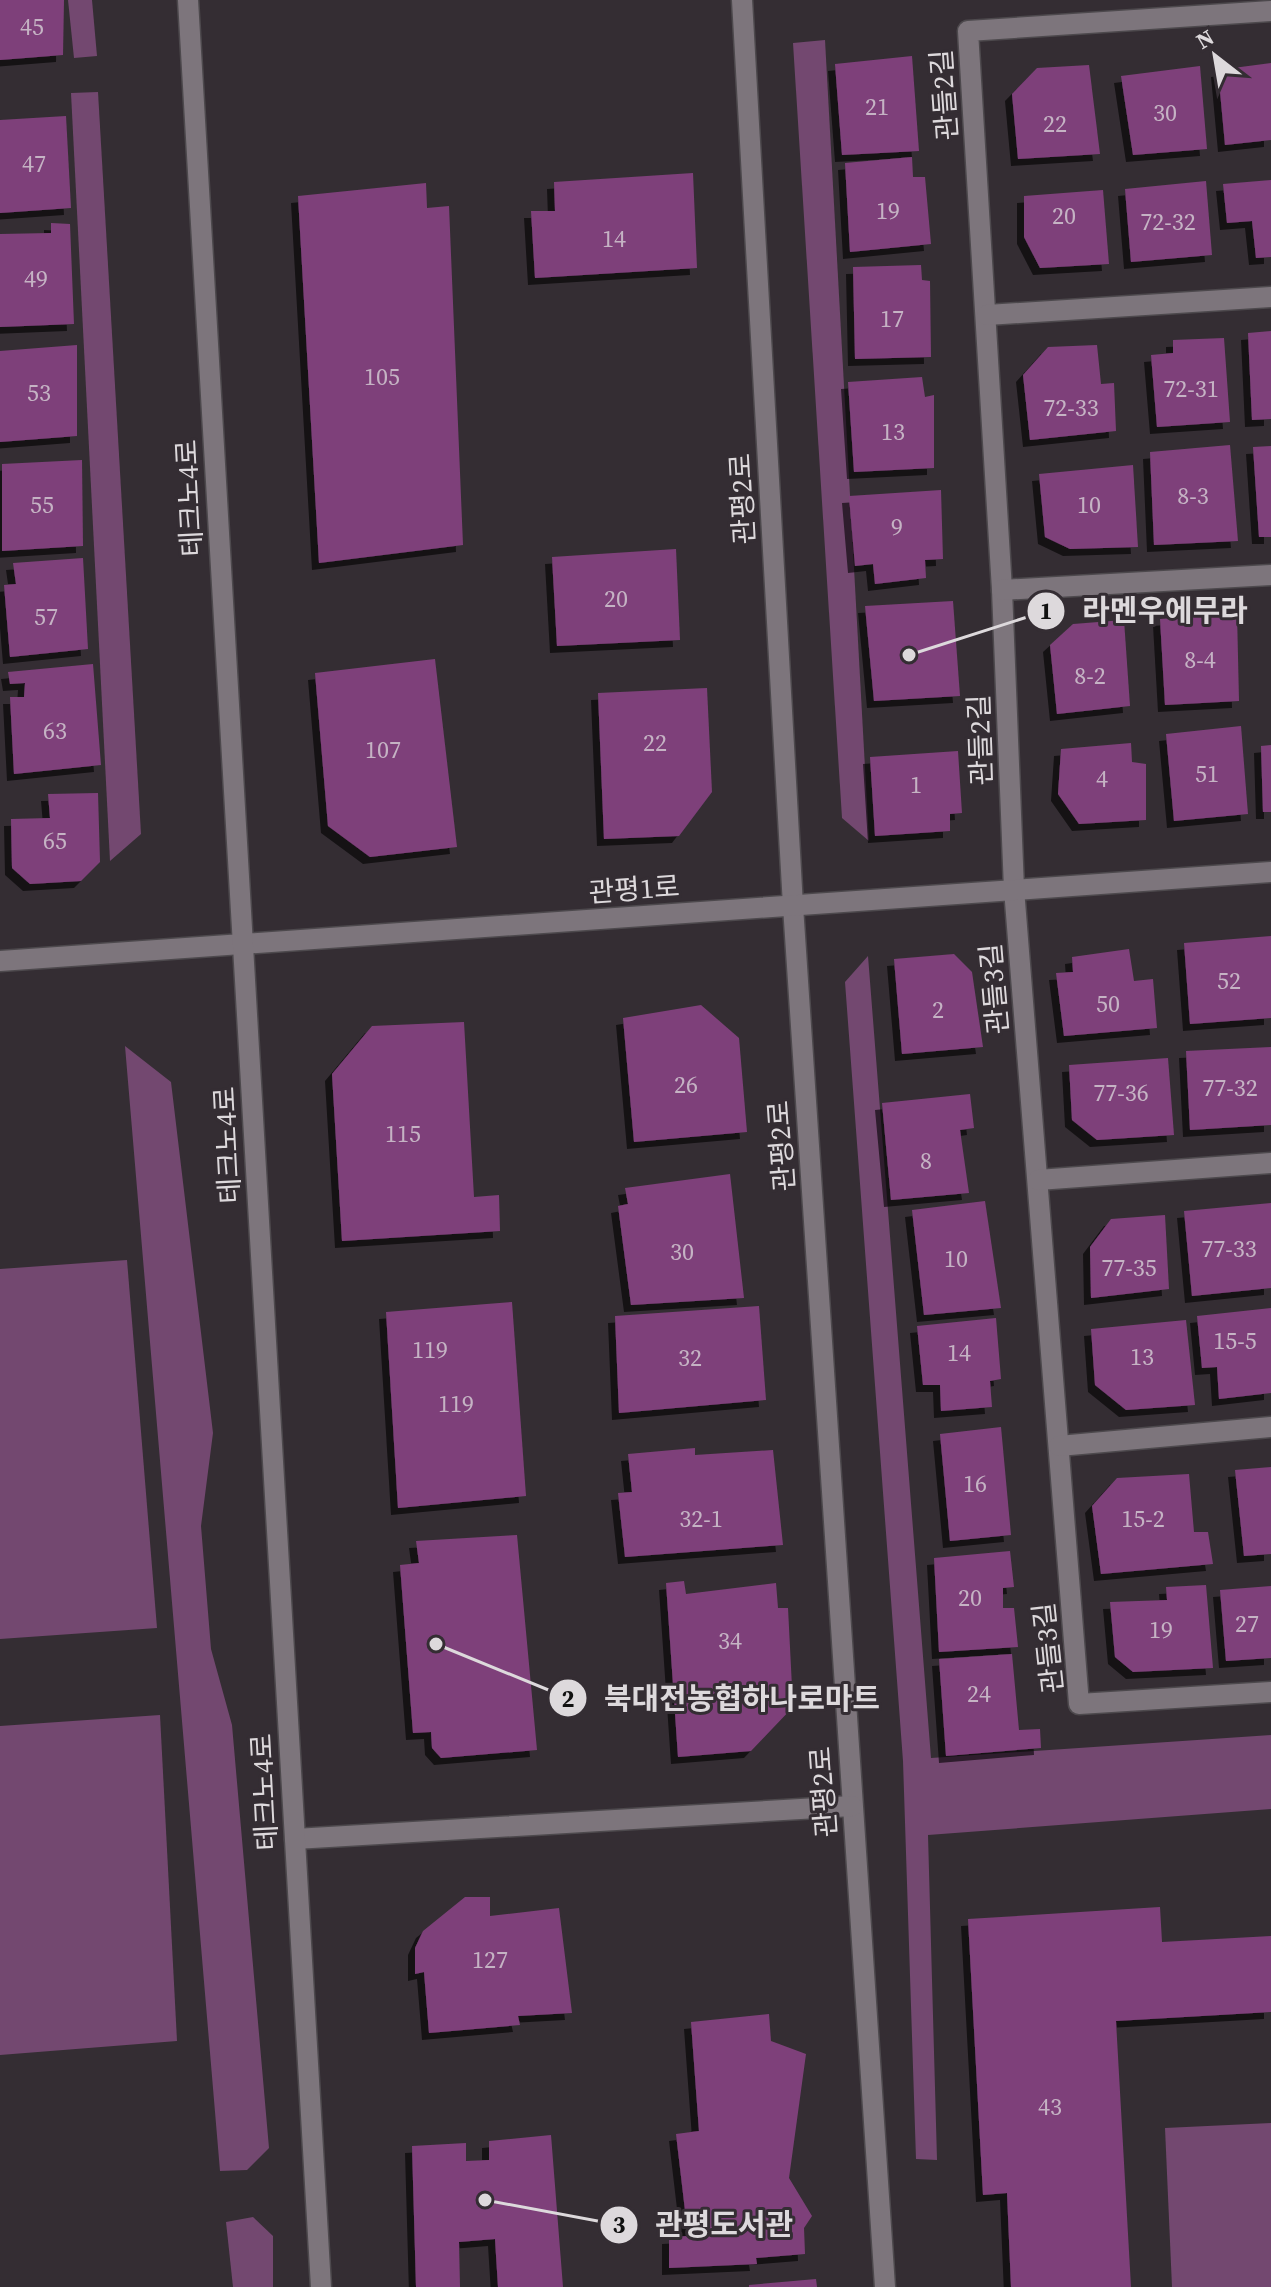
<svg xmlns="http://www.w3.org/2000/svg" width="1271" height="2287" viewBox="0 0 1271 2287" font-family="'Source Serif 4','Noto Sans KR',serif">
<defs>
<filter id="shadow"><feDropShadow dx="-7" dy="7" stdDeviation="0" flood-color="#0009"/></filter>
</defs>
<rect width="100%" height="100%" fill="#342d33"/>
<g fill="#734870">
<polygon points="68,0 92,0 97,56 74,58"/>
<polygon points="825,40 869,841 842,818 793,43"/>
<polygon points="98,92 141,834 110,861 71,93"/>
<polygon points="868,956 931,1758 1271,1735 1271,1809 928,1835 937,2160 916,2159 903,1761 845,982"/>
<polygon points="125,1046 171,1082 213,1433 201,1526 211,1649 232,1725 269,2148 247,2170 220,2171"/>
<polygon points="127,1260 157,1628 0,1639 0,1269"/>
<polygon points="160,1715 177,2041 0,2055 0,1726"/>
<polygon points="1271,2123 1271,2287 1172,2287 1165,2128"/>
<polygon points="253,2217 273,2236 273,2287 233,2287 226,2222"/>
</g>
<g fill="#7e407a" filter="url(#shadow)">
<polygon points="0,0 64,0 63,55 0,60"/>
<polygon points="912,56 919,151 842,155 835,64"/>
<polygon points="1271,63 1271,140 1225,145 1218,70"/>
<polygon points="1089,65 1100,154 1018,159 1012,94 1037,68"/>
<polygon points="1200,66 1207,149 1133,155 1121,76"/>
<polygon points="66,116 71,208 0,213 0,120"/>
<polygon points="912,157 913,177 925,177 931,244 850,252 845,163"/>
<polygon points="693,173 697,268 535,278 531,211 555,211 554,182"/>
<polygon points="1271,180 1271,257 1256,258 1252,221 1227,223 1223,184"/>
<polygon points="1206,181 1212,255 1131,262 1125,189"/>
<polygon points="426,183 427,208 449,206 463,545 319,563 298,196"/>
<polygon points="1103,190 1109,264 1040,268 1024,237 1024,196"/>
<polygon points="51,223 70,224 74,324 0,327 0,234 51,233"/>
<polygon points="921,265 922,280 930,281 931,357 855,359 853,267"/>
<polygon points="1271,331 1271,419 1252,420 1248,333"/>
<polygon points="1224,338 1230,422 1157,427 1151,355 1173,353 1173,340"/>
<polygon points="77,345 77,436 0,442 0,351"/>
<polygon points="1097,345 1101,384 1114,383 1116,431 1030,440 1023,375 1048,347"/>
<polygon points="922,377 925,397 934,395 934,468 854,472 848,382"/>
<polygon points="1230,445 1238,541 1154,545 1150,452"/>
<polygon points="1271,446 1271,537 1259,537 1253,447"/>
<polygon points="82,460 83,546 2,551 2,464"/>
<polygon points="1133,465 1138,547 1070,549 1045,537 1039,474"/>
<polygon points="941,490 943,559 925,560 926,578 875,584 873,564 855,566 849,496"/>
<polygon points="676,549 680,640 557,646 552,557"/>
<polygon points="83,558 88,649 10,657 4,585 16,584 13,563"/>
<polygon points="953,601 960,696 874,701 865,606"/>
<polygon points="1237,613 1239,701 1165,705 1160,619"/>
<polygon points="1124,620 1130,706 1057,714 1050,645 1073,624"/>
<polygon points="435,659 457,847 370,857 328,826 315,673"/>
<polygon points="93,664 101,765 14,774 10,697 24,697 25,683 10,684 8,672"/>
<polygon points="707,688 712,792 679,836 604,839 598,693"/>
<polygon points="1241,726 1248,814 1174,821 1166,734"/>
<polygon points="1131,743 1132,762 1146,764 1146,820 1079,824 1058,794 1061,749"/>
<polygon points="1271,745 1271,812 1263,812 1261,746"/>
<polygon points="958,751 962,813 950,814 950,831 875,836 870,757"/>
<polygon points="98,793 100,862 81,881 30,884 12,868 11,819 50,818 48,794"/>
<polygon points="1271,936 1271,1018 1190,1024 1184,943"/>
<polygon points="1129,949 1134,981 1153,979 1157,1028 1064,1036 1056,973 1073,972 1072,957"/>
<polygon points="954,954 972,972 983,1047 902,1054 894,959"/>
<polygon points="701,1005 739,1038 747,1132 634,1142 623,1018"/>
<polygon points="464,1022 474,1197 499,1195 500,1231 342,1241 332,1074 372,1026"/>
<polygon points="1271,1047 1271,1125 1190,1130 1186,1051"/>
<polygon points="1168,1058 1174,1135 1097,1140 1072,1120 1069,1065"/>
<polygon points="970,1094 974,1128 960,1130 969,1193 891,1200 882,1103"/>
<polygon points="730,1174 744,1298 631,1305 618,1206 628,1204 625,1188"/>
<polygon points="985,1201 1001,1308 924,1315 912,1210"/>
<polygon points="1271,1203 1271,1288 1192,1296 1184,1211"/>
<polygon points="1165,1215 1169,1289 1091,1298 1090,1247 1111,1219"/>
<polygon points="512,1302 526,1496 398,1508 386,1312"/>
<polygon points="759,1306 766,1400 619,1413 615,1316"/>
<polygon points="1271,1308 1271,1393 1219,1399 1217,1367 1202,1368 1197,1316"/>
<polygon points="996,1318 1001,1379 990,1381 992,1407 941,1411 940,1385 923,1385 917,1326"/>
<polygon points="1186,1320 1195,1405 1126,1410 1095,1385 1091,1329"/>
<polygon points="1001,1427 1011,1535 950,1541 940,1434"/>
<polygon points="695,1448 695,1455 773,1450 783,1545 625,1557 618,1493 632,1492 628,1454"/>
<polygon points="1271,1467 1271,1554 1244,1556 1235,1470"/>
<polygon points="1189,1474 1194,1532 1208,1532 1213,1564 1101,1574 1092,1506 1117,1478"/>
<polygon points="517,1535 537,1750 441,1758 432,1748 431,1732 413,1733 400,1565 419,1563 416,1541"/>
<polygon points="1010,1551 1014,1587 1003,1588 1003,1608 1014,1608 1018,1647 939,1652 934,1558"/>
<polygon points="684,1581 686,1594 776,1583 778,1608 788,1608 793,1707 751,1751 678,1757 666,1583"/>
<polygon points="1206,1585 1213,1668 1133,1672 1115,1657 1110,1602 1167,1600 1166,1587"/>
<polygon points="1271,1586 1271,1658 1226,1661 1220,1590"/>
<polygon points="1012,1654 1019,1730 1040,1729 1041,1748 946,1756 939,1659"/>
<polygon points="465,1897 490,1897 490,1916 559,1908 572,2013 518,2016 520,2025 429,2033 424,1972 415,1974 415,1948 423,1931"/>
<polygon points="1160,1907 1162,1942 1271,1936 1271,2012 1116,2021 1131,2287 1011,2287 1007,2193 983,2195 968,1919"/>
<polygon points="769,2014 771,2041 806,2054 789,2178 812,2216 804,2228 805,2254 756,2258 757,2264 669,2268 669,2237 688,2236 676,2134 699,2131 691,2022"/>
<polygon points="551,2135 563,2287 498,2287 495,2239 459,2242 460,2287 416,2287 412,2146 466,2143 466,2161 489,2160 489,2141"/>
<polygon points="816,2279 817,2287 749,2287 749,2285"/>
</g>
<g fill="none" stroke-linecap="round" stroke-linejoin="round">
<g stroke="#4d494d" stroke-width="23">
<g id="minor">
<polyline points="742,0 793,906 885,2287"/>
<polyline points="1271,11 968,31 1002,590 1014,889 1079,1704 1271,1692"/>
<polyline points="987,315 1271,297"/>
<polyline points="1002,590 1271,575"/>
<polyline points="0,961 1271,872"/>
<polyline points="1038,1180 1271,1163"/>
<polyline points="1059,1446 1271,1427"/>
<polyline points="295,1839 852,1806"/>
</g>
</g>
<g stroke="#4d494d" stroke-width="23">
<polyline id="secondary" points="188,0 321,2287"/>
</g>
<use href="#minor" stroke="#7d757c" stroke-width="20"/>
<use href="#secondary" stroke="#7d757c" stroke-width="20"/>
</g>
<g text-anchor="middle" stroke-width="6" stroke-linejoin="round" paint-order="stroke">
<g font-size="24" fill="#c5b3c4">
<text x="32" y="35">45</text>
<text x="877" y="115">21</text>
<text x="1165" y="121">30</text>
<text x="1055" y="132">22</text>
<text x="34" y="172">47</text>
<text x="888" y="219">19</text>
<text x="1064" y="224">20</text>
<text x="1168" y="230">72-32</text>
<text x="614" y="247">14</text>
<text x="36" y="287">49</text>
<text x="892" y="327">17</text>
<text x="382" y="385">105</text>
<text x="1191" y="397">72-31</text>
<text x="39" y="401">53</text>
<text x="1071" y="416">72-33</text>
<text x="893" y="440">13</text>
<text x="1193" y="504">8-3</text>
<text x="42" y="513">55</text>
<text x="1089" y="513">10</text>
<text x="897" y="535">9</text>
<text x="616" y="607">20</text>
<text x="46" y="625">57</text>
<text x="1200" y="668">8-4</text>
<text x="1090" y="684">8-2</text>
<text x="55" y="739">63</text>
<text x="655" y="751">22</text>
<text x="383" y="758">107</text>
<text x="1207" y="782">51</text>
<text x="1102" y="787">4</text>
<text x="916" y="793">1</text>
<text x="55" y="849">65</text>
<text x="1229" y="989">52</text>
<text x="1108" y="1012">50</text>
<text x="938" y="1018">2</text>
<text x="686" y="1093">26</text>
<text x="1230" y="1096">77-32</text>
<text x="1121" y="1101">77-36</text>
<text x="403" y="1142">115</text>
<text x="926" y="1169">8</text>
<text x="1229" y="1257">77-33</text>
<text x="682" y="1260">30</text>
<text x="956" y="1267">10</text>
<text x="1129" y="1276">77-35</text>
<text x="1235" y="1349">15-5</text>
<text x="430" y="1358">119</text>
<text x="959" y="1361">14</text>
<text x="1142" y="1365">13</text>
<text x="690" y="1366">32</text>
<text x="456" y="1412">119</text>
<text x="975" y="1492">16</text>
<text x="701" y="1527">32-1</text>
<text x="1143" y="1527">15-2</text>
<text x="970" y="1606">20</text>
<text x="1247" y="1632">27</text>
<text x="1161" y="1638">19</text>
<text x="730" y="1649">34</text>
<text x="979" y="1702">24</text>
<text x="490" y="1968">127</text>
<text x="1050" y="2115">43</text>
</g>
<g font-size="28" fill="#ddd9dc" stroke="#342d33">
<text transform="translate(944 95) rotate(-94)" y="10">관들2길</text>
<text transform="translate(189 498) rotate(-93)" y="10">테크노4로</text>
<text transform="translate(742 499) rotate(-93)" y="10">관평2로</text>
<text transform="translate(980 740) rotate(-92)" y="10">관들2길</text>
<text transform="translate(634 889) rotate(-4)" y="10">관평1로</text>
<text transform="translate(994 989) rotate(-95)" y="10">관들3길</text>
<text transform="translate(227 1145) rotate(-93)" y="10">테크노4로</text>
<text transform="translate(781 1146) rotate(-94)" y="10">관평2로</text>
<text transform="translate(1048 1648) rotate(-96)" y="10">관들3길</text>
<text transform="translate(264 1792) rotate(-93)" y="10">테크노4로</text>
<text transform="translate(823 1792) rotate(-94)" y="10">관평2로</text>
</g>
</g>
<path fill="none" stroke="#ddd9dc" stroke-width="3" d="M909 655L1046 611M436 1644L568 1698M485 2200L619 2225"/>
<g fill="#ddd9dc" stroke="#342d33" stroke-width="3">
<circle cx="909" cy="655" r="8"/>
<circle cx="436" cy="1644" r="8"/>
<circle cx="485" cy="2200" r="8"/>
<circle cx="1046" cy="611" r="20"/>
<circle cx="568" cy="1698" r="20"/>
<circle cx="619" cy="2225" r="20"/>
</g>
<g font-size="24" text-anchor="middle" font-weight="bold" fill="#111">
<text x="1046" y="619">1</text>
<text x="568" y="1707">2</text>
<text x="619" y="2233">3</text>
</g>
<g font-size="30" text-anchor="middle" font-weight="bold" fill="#ddd9dc" stroke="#342d33" stroke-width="6" stroke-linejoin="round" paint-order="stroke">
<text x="1165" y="621">라멘우에무라</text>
<text x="742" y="1709">북대전농협하나로마트</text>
<text x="724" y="2235">관평도서관</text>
</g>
<g transform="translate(1215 56) rotate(329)" stroke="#342d33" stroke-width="6" paint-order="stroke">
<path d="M0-6L14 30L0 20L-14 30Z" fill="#ddd9dc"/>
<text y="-12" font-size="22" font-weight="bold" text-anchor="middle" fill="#ddd9dc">N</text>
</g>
</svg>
